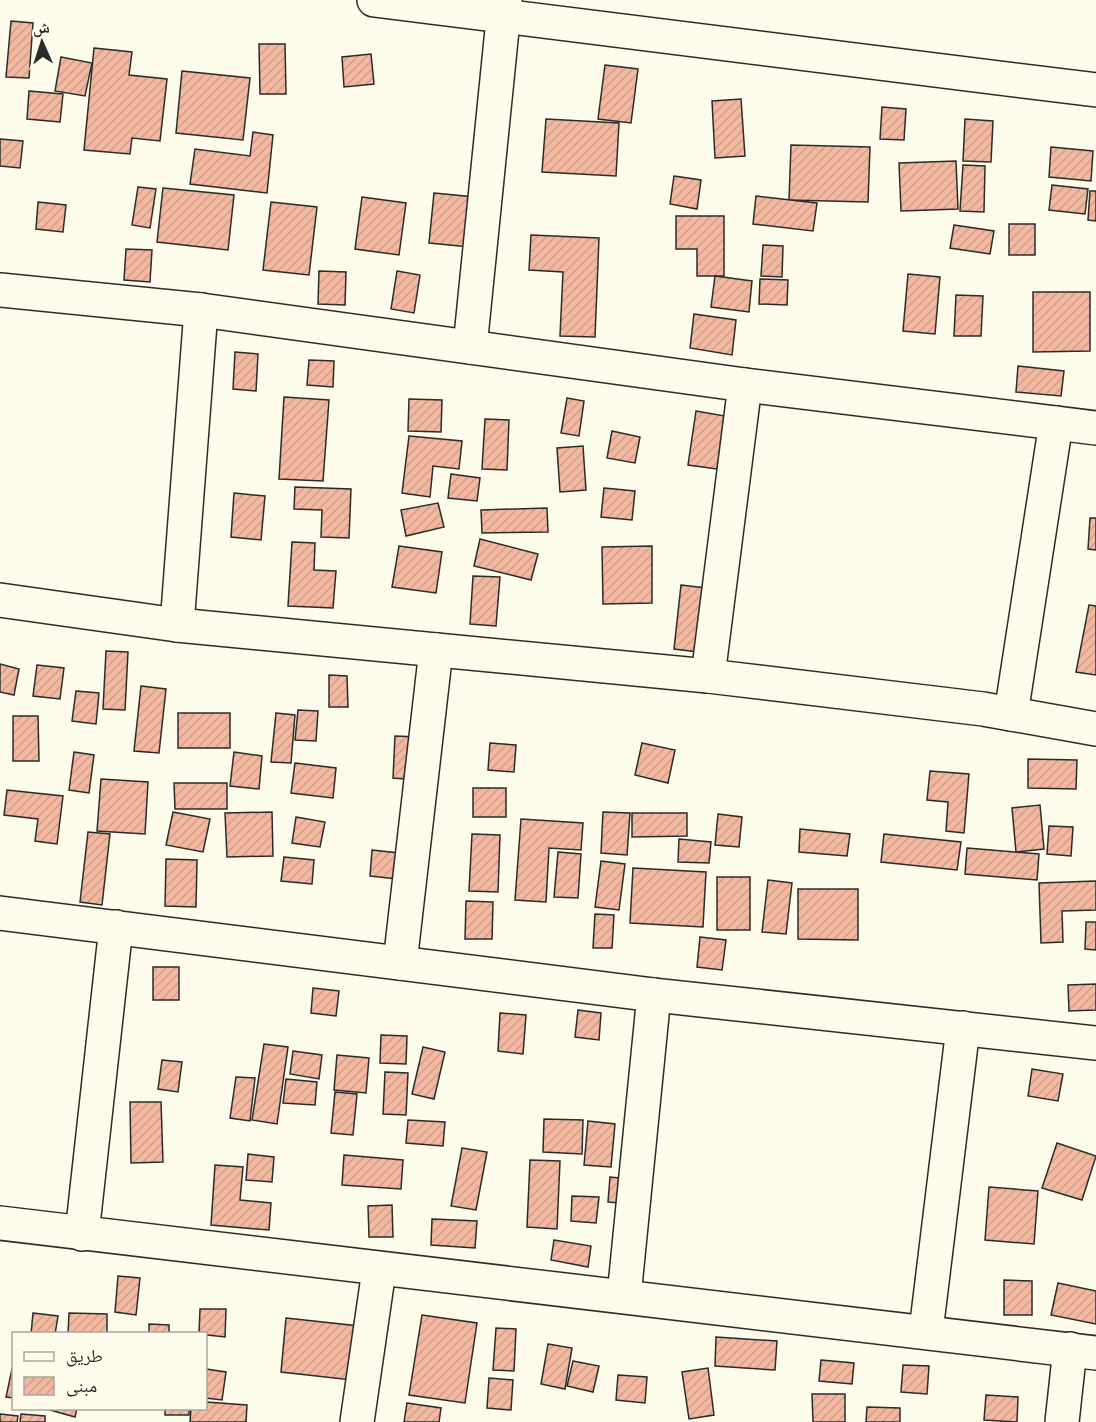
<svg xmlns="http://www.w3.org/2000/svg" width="1096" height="1422" viewBox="0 0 1096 1422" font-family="'Sofia Sans Condensed','Noto Naskh Arabic',sans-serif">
<defs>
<pattern id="building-hatch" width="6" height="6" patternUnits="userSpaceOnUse" patternTransform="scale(1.5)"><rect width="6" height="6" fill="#f2b8a0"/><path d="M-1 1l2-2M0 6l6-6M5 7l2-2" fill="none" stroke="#d09e8a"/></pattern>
</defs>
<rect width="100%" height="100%" fill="#fdfbea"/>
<g fill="url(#building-hatch)" stroke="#2b2b2b" stroke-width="1.5">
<polygon points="11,21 33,23 29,78 6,77"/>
<polygon points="259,44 285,44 286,94 260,94"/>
<polygon points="94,48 132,52 129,75 167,79 160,141 132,138 130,154 84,150"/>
<polygon points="371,54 374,84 344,87 342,57"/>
<polygon points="61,57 92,63 85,96 55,91"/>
<polygon points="605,65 638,69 631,123 598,119"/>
<polygon points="182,71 250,78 243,140 176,133"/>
<polygon points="29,91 63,94 60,122 27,119"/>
<polygon points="741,99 745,156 715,158 712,101"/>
<polygon points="882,107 906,109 904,140 880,139"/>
<polygon points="546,119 619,123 616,176 542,172"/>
<polygon points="965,119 993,121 991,162 963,161"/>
<polygon points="253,132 273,135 267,193 190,184 195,149 250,156"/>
<polygon points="0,139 23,141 20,168 0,166"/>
<polygon points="791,145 870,147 868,202 789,200"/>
<polygon points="1051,147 1093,151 1091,181 1049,177"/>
<polygon points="956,161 958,209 901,211 899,163"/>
<polygon points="963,165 985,166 984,212 960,211"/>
<polygon points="674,176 701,180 697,209 670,204"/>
<polygon points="1052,185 1088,189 1085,214 1049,210"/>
<polygon points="138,187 156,189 150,228 132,225"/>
<polygon points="163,188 234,195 228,250 157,242"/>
<polygon points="1090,191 1096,191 1096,221 1088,220"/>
<polygon points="434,193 485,198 480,248 429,243"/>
<polygon points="756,196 817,203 813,231 753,224"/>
<polygon points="362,197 406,203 399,255 355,249"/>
<polygon points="38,202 66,205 63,232 36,229"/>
<polygon points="271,202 317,207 309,275 263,270"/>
<polygon points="676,216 724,216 724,276 697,276 697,249 676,249"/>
<rect x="1009" y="224" width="26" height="31"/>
<polygon points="954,225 994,231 990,254 950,248"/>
<polygon points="531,235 599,238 595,337 560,336 563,272 529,270"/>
<polygon points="763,245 783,246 782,277 761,276"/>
<polygon points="126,249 152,250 150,282 124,280"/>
<polygon points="319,271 346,272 345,305 318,304"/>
<polygon points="397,271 420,275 414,313 391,309"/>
<polygon points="908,274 940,277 935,334 903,331"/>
<polygon points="715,276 752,281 749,312 711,307"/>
<polygon points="760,279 788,280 787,305 759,304"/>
<polygon points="1033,292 1090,292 1090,351 1033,352"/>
<polygon points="956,295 983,296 981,336 954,336"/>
<polygon points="694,314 736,320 732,355 690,348"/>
<polygon points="235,352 258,354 256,391 233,389"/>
<polygon points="309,360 334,361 333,387 307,385"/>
<polygon points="1018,366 1064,371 1061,396 1016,392"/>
<polygon points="284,397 329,400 323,481 279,479"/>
<polygon points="567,398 584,401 579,436 561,433"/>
<polygon points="409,399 442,400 441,432 408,431"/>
<polygon points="696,411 725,416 717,469 688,465"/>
<polygon points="485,419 509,420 507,470 482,469"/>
<polygon points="612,431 640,437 635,463 607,458"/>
<polygon points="409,436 462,441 459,469 433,466 430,497 402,493"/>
<polygon points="583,446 586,490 560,492 557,448"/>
<polygon points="451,474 480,478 477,501 448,498"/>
<polygon points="295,487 351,489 349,538 321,537 322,510 294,509"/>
<polygon points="604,488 635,491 632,520 601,517"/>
<polygon points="234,493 265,496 261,540 231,537"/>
<polygon points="438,503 444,527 406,536 401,510"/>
<polygon points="547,508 548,532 482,533 481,510"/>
<polygon points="1090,518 1096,518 1096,550 1088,549"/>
<polygon points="480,539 538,554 531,580 474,566"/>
<polygon points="292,542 315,543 314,570 336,571 333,608 288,606"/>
<polygon points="399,546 442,552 436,593 392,587"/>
<polygon points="652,546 652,603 603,604 602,547"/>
<polygon points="473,576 500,577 496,626 470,624"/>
<polygon points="681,585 706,588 698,652 674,649"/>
<polygon points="1089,605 1096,606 1096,675 1076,672"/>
<polygon points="106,651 128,652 125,710 103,709"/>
<polygon points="0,664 19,669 14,695 0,692"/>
<polygon points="37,665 64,668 60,699 33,696"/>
<polygon points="329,675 347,676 348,707 329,707"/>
<polygon points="141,686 166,689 159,753 134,751"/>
<polygon points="76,691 99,693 96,724 72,721"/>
<polygon points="298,710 318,711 316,741 295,740"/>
<rect x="178" y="713" width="52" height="35"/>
<polygon points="276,713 295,715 291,763 271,762"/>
<polygon points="13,716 38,716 39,761 13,761"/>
<polygon points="395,736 419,737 417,780 393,778"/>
<polygon points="490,743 516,745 514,772 488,770"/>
<polygon points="642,743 675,750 668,783 635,775"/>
<polygon points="74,752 94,755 89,793 69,790"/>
<polygon points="234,752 262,756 259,789 230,786"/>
<polygon points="1028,759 1077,760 1076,789 1028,788"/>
<polygon points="295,763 336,768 333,798 291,793"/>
<polygon points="930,771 969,774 964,833 946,831 948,802 927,800"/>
<polygon points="101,779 148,782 145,834 97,831"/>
<polygon points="174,783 227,783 227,809 175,809"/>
<rect x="473" y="788" width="33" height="29"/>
<polygon points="7,790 63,796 57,844 35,841 38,819 4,815"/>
<polygon points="1040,805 1044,849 1016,852 1012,808"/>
<polygon points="173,812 210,819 203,852 166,845"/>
<polygon points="272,812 273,856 227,857 225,813"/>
<polygon points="603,812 630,813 627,855 601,853"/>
<polygon points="632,813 687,813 687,836 632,837"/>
<polygon points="718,814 742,817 739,847 715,845"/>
<polygon points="296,817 325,822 320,847 292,843"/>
<polygon points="521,819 583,823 581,850 549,848 546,902 515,900"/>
<polygon points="1049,826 1073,827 1071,856 1047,854"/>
<polygon points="800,829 850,834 847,856 799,852"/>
<polygon points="88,832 110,834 102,905 80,902"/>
<polygon points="472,834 500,835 498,892 469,891"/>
<polygon points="884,834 961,842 957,870 881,862"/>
<polygon points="679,839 711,842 709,863 678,862"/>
<polygon points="967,848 1039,854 1037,880 965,874"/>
<polygon points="372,850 399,853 397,879 370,876"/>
<polygon points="558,852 581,854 578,898 554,897"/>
<polygon points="284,857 314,860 312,884 281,881"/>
<polygon points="166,859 197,860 196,907 165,906"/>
<polygon points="601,861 625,864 619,910 595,907"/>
<polygon points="633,868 706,872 703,927 630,923"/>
<rect x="717" y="877" width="33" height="53"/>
<polygon points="768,880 792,883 786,934 762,932"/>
<polygon points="1096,881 1096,910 1062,911 1063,942 1041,943 1039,883"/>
<polygon points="798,889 858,889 858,940 798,939"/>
<polygon points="466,901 493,902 492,939 465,939"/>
<polygon points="595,914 614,915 612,948 593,948"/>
<polygon points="1086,922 1096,922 1096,950 1085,949"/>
<polygon points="700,937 726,940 722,970 697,967"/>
<rect x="153" y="967" width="26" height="33"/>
<polygon points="1096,984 1096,1010 1069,1011 1068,985"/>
<polygon points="313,988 339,991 336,1016 311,1013"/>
<polygon points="578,1010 601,1013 599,1040 575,1037"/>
<polygon points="500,1013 526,1015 523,1054 498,1051"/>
<polygon points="381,1035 407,1036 406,1064 380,1063"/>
<polygon points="264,1044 288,1047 277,1124 252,1120"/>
<polygon points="423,1047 445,1052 434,1099 412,1094"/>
<polygon points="293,1051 322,1055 319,1079 290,1074"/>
<polygon points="337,1055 369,1058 366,1093 334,1090"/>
<polygon points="162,1060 182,1062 178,1092 158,1089"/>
<polygon points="1032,1069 1063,1074 1058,1101 1028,1096"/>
<polygon points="385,1072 408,1073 406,1115 383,1114"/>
<polygon points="236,1077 255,1078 250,1121 230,1118"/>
<polygon points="286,1079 317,1082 315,1105 283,1103"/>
<polygon points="335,1092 357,1094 353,1135 331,1133"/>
<polygon points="130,1102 161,1102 163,1162 131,1163"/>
<polygon points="544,1119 583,1120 582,1154 543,1152"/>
<polygon points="408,1120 445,1122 443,1146 406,1143"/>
<polygon points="588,1121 615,1124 611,1167 584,1165"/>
<polygon points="1057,1143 1096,1156 1082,1200 1042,1188"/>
<polygon points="462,1148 487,1152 476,1210 451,1206"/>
<polygon points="248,1154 274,1157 272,1182 246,1180"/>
<polygon points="344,1155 403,1160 401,1189 342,1185"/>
<polygon points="530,1160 560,1161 557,1229 527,1227"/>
<polygon points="215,1165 243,1167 240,1200 271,1203 269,1230 211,1225"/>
<polygon points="610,1177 636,1180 633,1204 608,1202"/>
<polygon points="989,1187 1038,1191 1034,1244 985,1240"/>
<polygon points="572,1196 599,1197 596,1223 571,1221"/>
<polygon points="392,1205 393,1237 369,1237 368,1206"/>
<polygon points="432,1219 477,1221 475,1248 431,1245"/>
<polygon points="554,1240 591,1246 588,1267 551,1260"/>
<polygon points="118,1276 140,1278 136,1315 115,1312"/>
<polygon points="1004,1280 1032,1281 1032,1315 1004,1315"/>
<polygon points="1058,1283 1096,1291 1096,1324 1051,1315"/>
<polygon points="200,1309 226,1309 225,1337 199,1334"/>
<polygon points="33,1313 58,1316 55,1334 31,1334"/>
<polygon points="69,1313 107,1314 107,1334 68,1334"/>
<polygon points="422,1315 477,1323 465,1403 409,1395"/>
<polygon points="286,1318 359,1326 352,1380 281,1372"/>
<polygon points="149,1324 169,1325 169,1334 149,1334"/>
<polygon points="496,1328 516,1329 514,1371 493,1370"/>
<polygon points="716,1337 777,1341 775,1370 715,1366"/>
<polygon points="548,1344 572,1348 565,1389 541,1384"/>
<polygon points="821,1360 854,1363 852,1384 819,1381"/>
<polygon points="573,1361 599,1366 593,1392 567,1386"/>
<polygon points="903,1365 929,1366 927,1394 901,1392"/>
<polygon points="708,1368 714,1415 689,1419 682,1372"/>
<polygon points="12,1369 14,1370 14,1398 6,1397"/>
<polygon points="206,1369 226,1372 222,1400 206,1398"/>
<polygon points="618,1375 647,1377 645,1403 616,1400"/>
<polygon points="489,1378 513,1380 511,1410 487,1408"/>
<polygon points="812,1394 845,1394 845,1422 813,1422"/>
<polygon points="986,1395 1018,1397 1017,1422 984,1420"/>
<polygon points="206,1402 247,1405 246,1422 190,1422 191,1408 206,1408"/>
<polygon points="407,1403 441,1408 439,1422 404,1422"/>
<polygon points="867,1407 900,1408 900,1422 866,1422"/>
<polygon points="43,1408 77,1408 75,1417"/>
<rect x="165" y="1408" width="24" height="7"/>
<polygon points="0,1414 18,1416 17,1422 0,1422"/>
<polygon points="21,1414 45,1416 45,1422 20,1422"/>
</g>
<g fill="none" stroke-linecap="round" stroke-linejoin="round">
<g stroke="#2b2b2b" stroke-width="36">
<g id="minor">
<polyline points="374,0 1096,90"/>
<polyline points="0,290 201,310 745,385 1096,428"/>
<polyline points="470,347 505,0"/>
<polyline points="0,600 177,625 708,676 983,709 1096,729"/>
<polyline points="177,625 201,310"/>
<polyline points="708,676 745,385"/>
<polyline points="1011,714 1056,423"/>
<polyline points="0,913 654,995 1096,1043"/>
<polyline points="400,963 436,650"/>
<polyline points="0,1223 1096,1353"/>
<polyline points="82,1234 116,927"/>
<polyline points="624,1296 654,995"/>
<polyline points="926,1331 963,1028"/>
<polyline points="357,1422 379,1270"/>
<polyline points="1062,1422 1070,1349"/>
</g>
</g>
<use href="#minor" stroke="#fdfbea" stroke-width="33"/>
</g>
<rect x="12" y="1332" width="195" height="78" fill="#fdfbea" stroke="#a9a89e" stroke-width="1.5"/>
<rect x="24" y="1352" width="30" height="9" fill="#fdfbea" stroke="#a9a89e" stroke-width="1.5"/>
<text x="66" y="1362" font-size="18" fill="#2b2b2b">طريق</text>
<rect x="24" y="1377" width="30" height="18" fill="url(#building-hatch)" stroke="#a9a89e" stroke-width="1.5"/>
<text x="66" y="1392" font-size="18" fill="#2b2b2b">مبنى</text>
<g transform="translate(42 42) rotate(357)" stroke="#fdfbea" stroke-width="4.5" paint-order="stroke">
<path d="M0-4.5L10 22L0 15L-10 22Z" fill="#2b2b2b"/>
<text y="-9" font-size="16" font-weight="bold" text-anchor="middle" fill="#2b2b2b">ش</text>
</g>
</svg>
